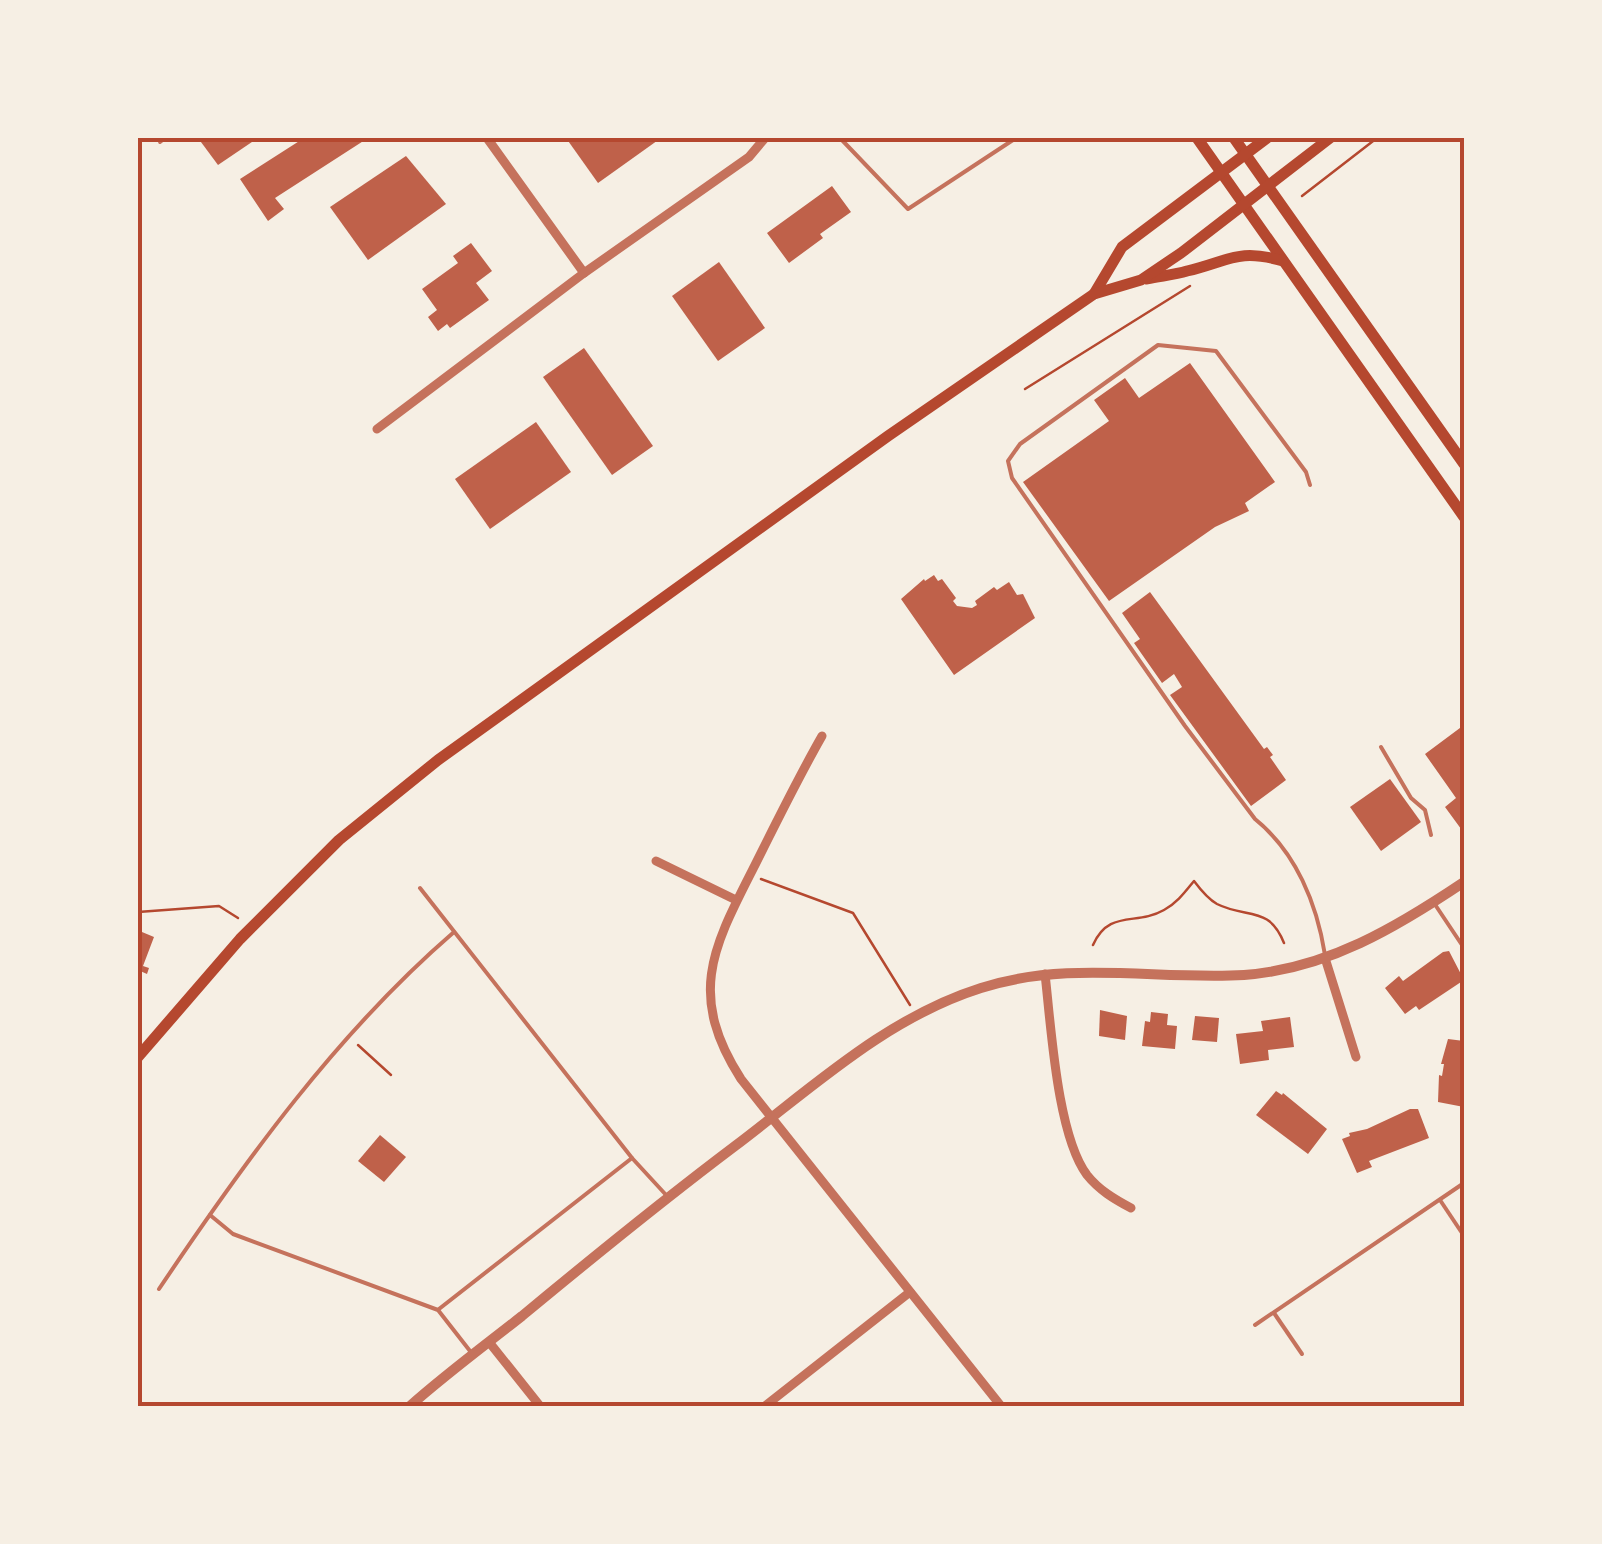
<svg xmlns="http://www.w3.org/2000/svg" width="1602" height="1544" viewBox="0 0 1602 1544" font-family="Manrope,sans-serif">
<rect width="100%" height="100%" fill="#f6efe4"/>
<g fill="#bf614a">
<polygon points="198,138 258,138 218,165"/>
<polygon points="304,138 368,138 275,198 284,209 268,221 240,179"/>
<polygon points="566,138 661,138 598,183"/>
<polygon points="406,156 446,204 368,260 330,207"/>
<polygon points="832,186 851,212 820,234 823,238 789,263 767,233"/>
<polygon points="471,243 492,271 476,283 489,300 450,328 447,324 438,331 428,317 437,310 422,289 458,263 453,256"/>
<polygon points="719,262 765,328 718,361 672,296"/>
<polygon points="584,348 653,446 612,475 543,377"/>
<polygon points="1190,363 1275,482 1245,503 1249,511 1215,527 1109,601 1023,482 1109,421 1094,400 1125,378 1139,398"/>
<polygon points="536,422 571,472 490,529 455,479"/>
<polygon points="934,575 938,581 942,579 956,598 953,601 957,606 972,608 977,605 975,601 994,587 997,590 1009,582 1017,595 1023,594 1035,618 954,675 901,599 924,579 925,581"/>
<polygon points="1150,592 1264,749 1267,747 1273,755 1270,757 1286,780 1251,806 1170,695 1182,687 1174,674 1162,683 1134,643 1140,639 1122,613"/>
<polygon points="1464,725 1464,833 1445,807 1456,798 1425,754"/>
<polygon points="1390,779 1421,822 1381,851 1350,807"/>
<polygon points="142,932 154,937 143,966 149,968 147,974 138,970 138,933"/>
<polygon points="1449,951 1464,980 1419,1010 1416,1006 1405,1014 1385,988 1399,976 1403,981 1443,952"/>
<polygon points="1100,1010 1127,1016 1125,1040 1099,1036"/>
<polygon points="1151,1012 1168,1014 1167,1025 1177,1026 1175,1049 1142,1046 1145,1021 1150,1022"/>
<polygon points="1195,1016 1219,1018 1217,1042 1192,1040"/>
<polygon points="1290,1017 1294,1047 1268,1050 1269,1060 1240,1064 1236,1034 1263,1031 1261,1021"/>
<polygon points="1448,1039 1464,1041 1464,1107 1438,1102 1439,1075 1442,1076 1444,1064 1441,1064"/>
<polygon points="1276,1091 1282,1095 1283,1093 1327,1129 1308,1154 1256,1115"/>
<polygon points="1410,1109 1418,1109 1429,1138 1369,1161 1372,1167 1357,1173 1342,1139 1350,1136 1349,1133 1367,1129"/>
<polygon points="380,1135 406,1157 384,1182 358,1161"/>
</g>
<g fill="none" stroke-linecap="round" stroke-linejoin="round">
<g stroke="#b5482f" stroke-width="2.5">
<polyline points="1302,196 1377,138"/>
<polyline points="1025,389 1190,286"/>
<polyline points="761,879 853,913 910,1005"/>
<polyline points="138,912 219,906 238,918"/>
<path d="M1093,945C1109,909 1136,926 1164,910C1177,903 1185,892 1194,881C1200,889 1208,899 1217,904C1247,919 1269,905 1284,943"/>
<polyline points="358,1045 391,1075"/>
</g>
<g stroke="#c5725c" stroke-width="4">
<polyline points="840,138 908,209 1016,138"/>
<polyline points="160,142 165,138"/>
<path d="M1310,485L1306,472L1216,351L1158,345L1020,444L1008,461L1012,478L1185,726L1255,819C1296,852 1317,904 1325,955"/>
<polyline points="1381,747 1411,798 1425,810 1431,835"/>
<polyline points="420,888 632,1158 667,1196"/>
<polyline points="1434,903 1464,948"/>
<polyline points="1440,1200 1464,1236"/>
<polyline points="210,1215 233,1234 438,1310 470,1351"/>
<path d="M159,1289C245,1161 337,1033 454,932"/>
<polyline points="439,1309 632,1158"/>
<polyline points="1274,1313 1302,1354"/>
<polyline points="1255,1325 1464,1183"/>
</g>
<g stroke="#c5725c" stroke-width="9">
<polyline points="487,138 584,273"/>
<polyline points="377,429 584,273 749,157 765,138"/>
<path d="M822,736C798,778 777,821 755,865C714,946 686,993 741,1079L1001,1406"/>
<polyline points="656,861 736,900"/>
<polyline points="1325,958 1356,1057"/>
<path d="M1045,974C1051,1025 1057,1135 1087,1175C1099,1190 1114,1199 1131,1208"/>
<polyline points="489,1342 540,1406"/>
<polyline points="765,1406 910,1292"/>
</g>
<path stroke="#c5725c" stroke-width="10" d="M410,1406C446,1374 484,1346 522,1316C592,1258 662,1201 735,1146C813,1087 886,1018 981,988C1068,960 1155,980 1244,975C1327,969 1397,927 1464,882"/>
<g stroke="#b5482f" stroke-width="11">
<polyline points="1197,138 1464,517"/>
<polyline points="1234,138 1464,464"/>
<path d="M1147,279C1160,276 1174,275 1187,271C1229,261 1238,248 1283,261"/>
<polyline points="1094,294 1122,247 1267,138"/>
<polyline points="138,1057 240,939 339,840 438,760 888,436 1094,294 1141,280 1181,253 1330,138"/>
</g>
</g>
<rect width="1602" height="1544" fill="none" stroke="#f6efe4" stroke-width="280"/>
<rect x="140" y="140" width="1322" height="1264" fill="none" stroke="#b5482f" stroke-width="4"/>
</svg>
